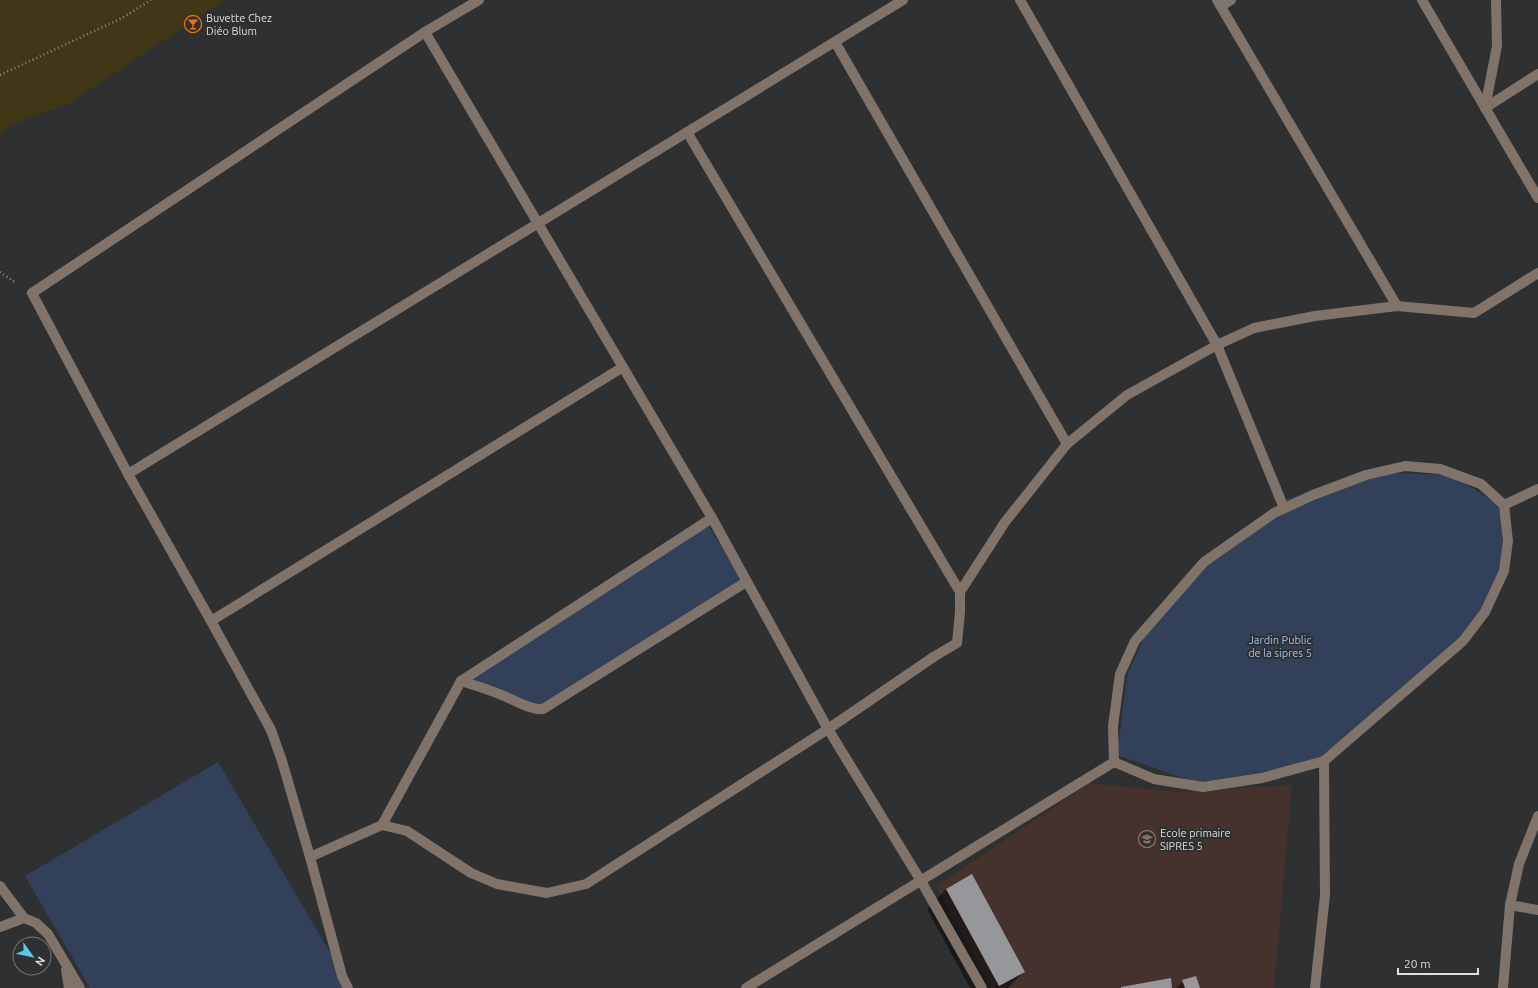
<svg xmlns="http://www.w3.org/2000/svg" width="1538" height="988" viewBox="0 0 1538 988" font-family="Ubuntu,sans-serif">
<rect width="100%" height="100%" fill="#2e3032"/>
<polygon fill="#45322c" points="1090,783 1176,792 1292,785 1274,988 991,988 936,886"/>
<g fill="#324159">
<polygon points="1364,472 1451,475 1503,507 1502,573 1465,645 1324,759 1262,775 1203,785 1117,755 1127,676 1154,614 1199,561 1282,501"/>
<polygon points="706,522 744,583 541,708 462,675"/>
<polygon points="218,762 351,988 90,988 25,876"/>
</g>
<polygon fill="#3f3716" points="0,0 224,0 70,103 9,126 0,136"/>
<g fill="#0007">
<polygon points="946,889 1023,972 1008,988 970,988 927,909"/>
<polygon points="1183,981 1199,988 1177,988"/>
</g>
<g fill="#95979b">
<polygon points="972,874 1025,972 999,986 946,889"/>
<polygon points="1196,976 1200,988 1185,988 1182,980"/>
<polygon points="1171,978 1172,988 1121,988 1121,987"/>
</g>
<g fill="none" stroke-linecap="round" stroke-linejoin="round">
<g stroke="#8a8b8d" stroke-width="2.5" stroke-dasharray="1 3" stroke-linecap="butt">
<polyline points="0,75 122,18 151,0"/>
<polyline points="0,272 16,283"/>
</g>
<g stroke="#807369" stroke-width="10">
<polyline points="1020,0 1217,345 1284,508"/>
<polyline points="1217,0 1397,306"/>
<polyline points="1422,0 1538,198"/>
<polyline points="1221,6 1231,0"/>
<polyline points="425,32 712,518 828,729 921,881 982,988"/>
<polyline points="835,42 1067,444"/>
<polyline points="1485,108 1497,46 1496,0"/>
<polyline points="1485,108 1538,74"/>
<polyline points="687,132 960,592"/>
<polyline points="128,474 903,0"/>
<polyline points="1504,505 1538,489"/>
<polyline points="211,621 623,367"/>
<path d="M461,681C474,685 487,689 499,694C511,698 531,711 543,709L746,582"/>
<polyline points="1114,762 1113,726 1120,674 1135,641 1204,562 1274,513 1313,495 1366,475 1405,466 1440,469 1481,484 1504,505 1508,541 1504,571 1485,612 1463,641 1324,761 1325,895 1315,988"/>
<polyline points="1114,762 1154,779 1203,787 1262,778 1324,761"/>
<polyline points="382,825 407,831 471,873 497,884 547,893 586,884 828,729 935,656 957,643 960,612 960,592 1005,522 1067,444 1127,395 1217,345 1254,328 1315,316 1397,306 1474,313 1538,273"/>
<polyline points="310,857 382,825 461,681 712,518"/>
<polyline points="0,886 24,918"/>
<polyline points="1510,905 1538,910"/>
<polyline points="0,927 24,918 36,923 48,934 80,988"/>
<polyline points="66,970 69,988"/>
<polyline points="348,988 342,976 310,857 282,761 271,730 211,621 128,474 32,293 425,32 479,0"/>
<polyline points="746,988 1114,762"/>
<polyline points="1503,988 1510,905 1519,864 1538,816"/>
</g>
</g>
<defs>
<g id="bar-ring" transform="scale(0.9)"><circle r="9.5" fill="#2e3032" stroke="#e8710a" stroke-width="1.5"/><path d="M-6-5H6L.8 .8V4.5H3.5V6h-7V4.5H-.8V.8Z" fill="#e8710a"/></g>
<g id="school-ring" transform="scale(0.9)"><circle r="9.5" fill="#2e3032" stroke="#8d6e63" stroke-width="1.5"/><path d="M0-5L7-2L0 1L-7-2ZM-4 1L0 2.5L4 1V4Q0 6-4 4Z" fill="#8d6e63"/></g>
</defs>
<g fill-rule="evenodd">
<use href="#bar-ring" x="193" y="24"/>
<use href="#school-ring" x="1147" y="839"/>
</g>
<g text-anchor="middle" stroke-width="4" stroke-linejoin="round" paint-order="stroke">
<g font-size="11" fill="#dddee0" stroke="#2e3032" text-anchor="start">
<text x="206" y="22">Buvette Chez<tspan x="206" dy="13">Diéo Blum</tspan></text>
<text x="1160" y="837">Ecole primaire<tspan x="1160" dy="13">SIPRES 5</tspan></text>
</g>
<g font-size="11" fill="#a0c0f2" stroke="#2e3032">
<text x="1280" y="644">Jardin Public<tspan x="1280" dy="13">de la sipres 5</tspan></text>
</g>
</g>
<g transform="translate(32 956) rotate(123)"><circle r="19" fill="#2e3032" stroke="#747678"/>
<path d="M0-3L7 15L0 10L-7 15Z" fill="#57c9e2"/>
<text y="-6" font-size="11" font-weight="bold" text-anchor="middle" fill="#dddee0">N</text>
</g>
<path d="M1398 968v6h80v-6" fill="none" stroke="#dddee0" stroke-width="2"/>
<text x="1404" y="968" font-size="12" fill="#dddee0" stroke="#2e3032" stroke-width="3" paint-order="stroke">20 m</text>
</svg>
